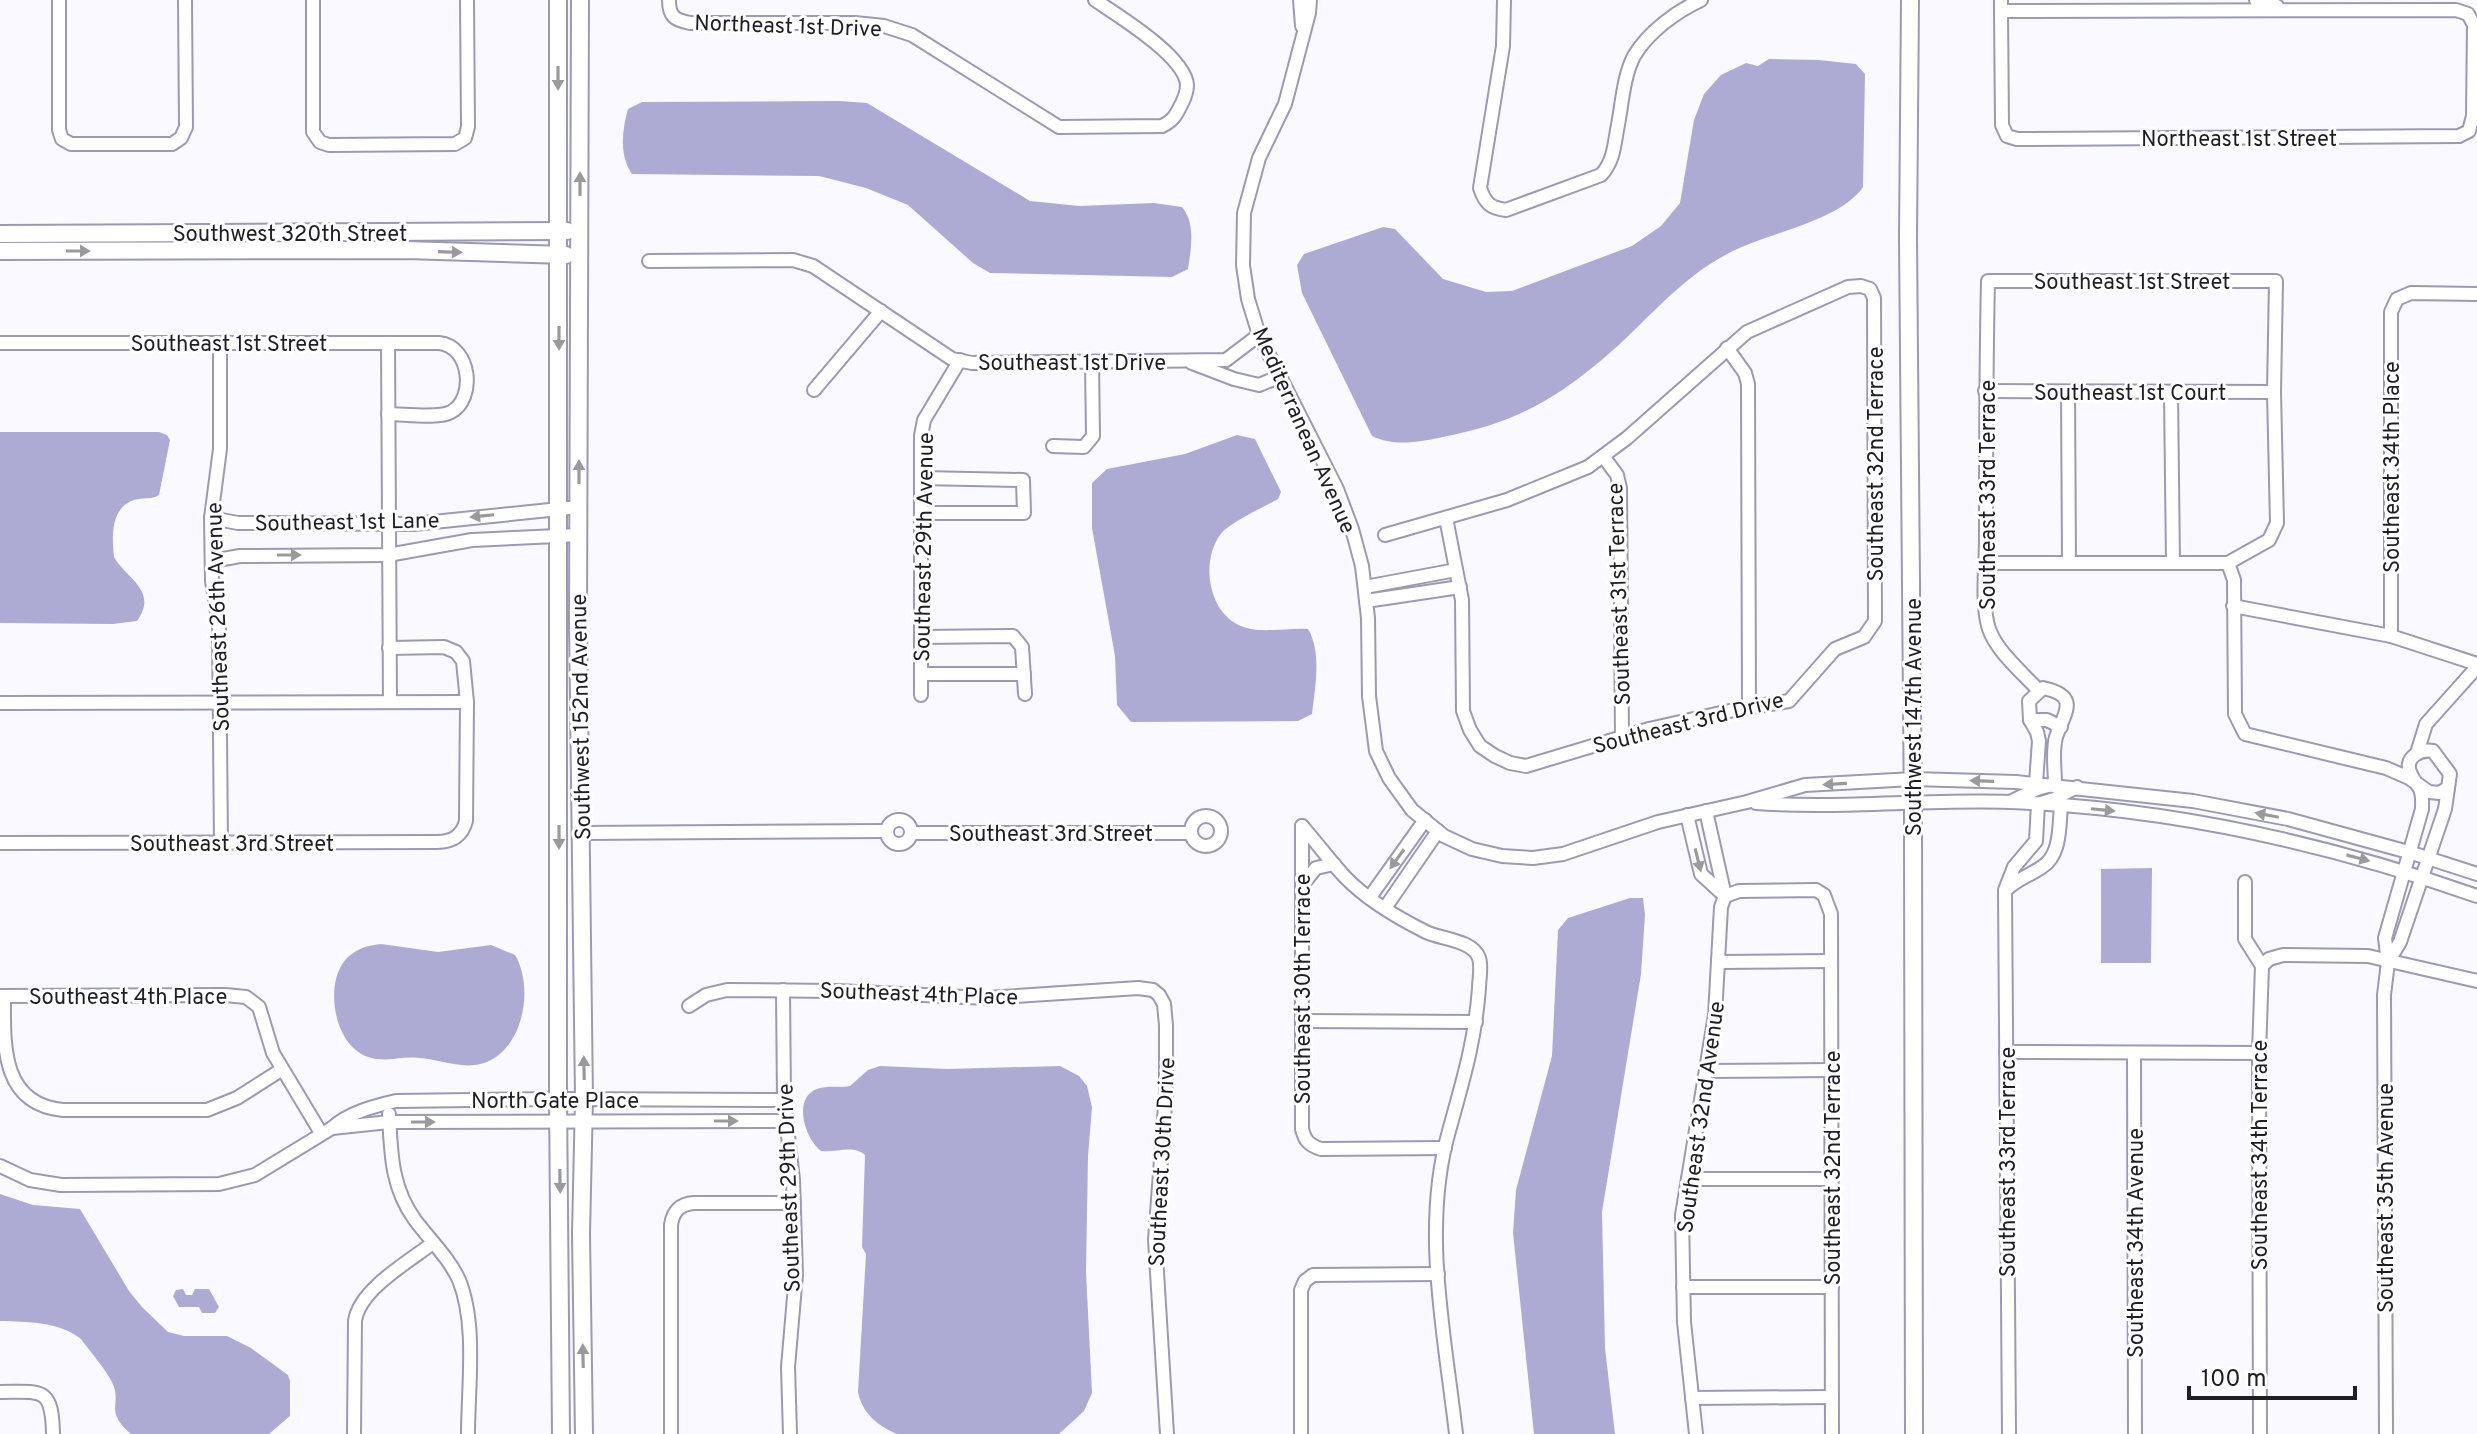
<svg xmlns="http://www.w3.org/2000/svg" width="2477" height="1434" viewBox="0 0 2477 1434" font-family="Overpass,sans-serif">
<rect width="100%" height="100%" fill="#faf9ff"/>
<g fill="#adabd4">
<path d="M1769,59L1819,60L1856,64L1865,74L1863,187C1839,222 1766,233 1729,253C1677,280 1647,322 1604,358C1552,402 1511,424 1443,437C1420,442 1394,447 1372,436L1302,293L1297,265L1304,254L1383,227L1395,229L1443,279L1486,292L1512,291L1632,246L1661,226L1680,203L1694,120L1704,94L1721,75L1746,63L1758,66Z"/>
<path d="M839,101L867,103L1030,201L1079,206L1154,203L1182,207C1196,224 1191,248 1188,269L1172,277L990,273L973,263L908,205L866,188L819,176L632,174C619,155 622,131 628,109L642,102Z"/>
<path d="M0,432H159L167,435L170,440L159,495C152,500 143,497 134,500C110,508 112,537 114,557C126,579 159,590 137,621L113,624L0,623Z"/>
<path d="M1237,435L1255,439L1281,492L1278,499C1264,507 1228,523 1220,535C1202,560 1207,606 1235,623C1256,636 1285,627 1308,629C1322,652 1315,688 1312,714L1298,721L1131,722L1117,705L1115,656L1092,528V483L1107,469L1185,454Z"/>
<polygon points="2152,868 2151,963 2101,963 2101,869"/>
<polygon points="1630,898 1643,898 1645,915 1641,974 1602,1212 1605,1348 1615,1434 1534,1434 1513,1233 1516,1190 1552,1056 1558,930 1568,918"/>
<path d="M381,944L438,952L491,945L515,955C535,988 523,1054 480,1064C460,1069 439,1059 419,1058C404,1056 390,1061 376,1059C341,1054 329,1008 336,979C342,956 358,946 381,944Z"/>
<path d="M880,1066L947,1069L1060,1066L1079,1076L1087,1086L1092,1107L1088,1156L1086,1272L1092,1393L1084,1411L1059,1434H897C878,1426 862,1413 858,1392L866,1254L862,1247L865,1155C853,1144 836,1153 821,1151C805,1139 792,1098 817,1089C827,1085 840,1088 850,1086L868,1070Z"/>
<path d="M0,1194L33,1205L80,1209L129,1291L142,1307L168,1332L184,1336H227L251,1348L288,1375L290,1381V1416L269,1434H131C103,1410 123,1404 112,1382C104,1367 91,1353 81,1339C58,1321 28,1322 0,1321Z"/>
<polygon points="183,1289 186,1295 192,1295 195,1289 209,1289 219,1307 215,1313 202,1313 199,1307 179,1307 173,1296 176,1290"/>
</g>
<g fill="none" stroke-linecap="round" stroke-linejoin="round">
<g stroke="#9b9ab1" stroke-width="16">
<g id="street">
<polyline points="59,0 59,130 62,139 71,144 172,144 181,138 186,127 185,0"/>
<polyline points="313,0 313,132 320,142 329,145 455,144 465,138 468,127 467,0"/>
<path d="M669,0C669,16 674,20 690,23H855L884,26L912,35L1059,127L1162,126C1174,120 1176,115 1182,103C1185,97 1187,91 1187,85C1185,56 1117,15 1095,0"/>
<polyline points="1300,0 1302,26"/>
<polyline points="1310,0 1309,13 1285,104 1259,158 1244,213 1243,265 1248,299 1259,335 1337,489 1352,529 1362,566 1368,618 1369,696 1376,751 1389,778 1412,810 1444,836 1472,849 1502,856 1533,858 1563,854 1658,822 1747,802 1805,785 1913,779 2016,782 2193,801 2288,819 2412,853 2477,874"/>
<path d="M1504,0L1503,46L1480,188C1485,203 1490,208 1506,210L1601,175C1613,162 1614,148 1617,130C1622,106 1623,77 1634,56C1648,32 1677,11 1701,0"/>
<polyline points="2256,0 2277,6"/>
<polyline points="2001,11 2456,10 2468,14 2474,25 2473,116 2469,131 2459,136 2017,139 2007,136 2002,125 2001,11 2001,0"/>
<polyline points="649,261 793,260 813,266 952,359 972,363 1226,360 1259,335"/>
<path d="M0,343H439C471,346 476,399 451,412C439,419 404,414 388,414"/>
<polyline points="220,343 220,449 211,518 212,581 219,625 221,843"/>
<polyline points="388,343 390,702"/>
<polyline points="1727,348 1745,373 1748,384 1749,708"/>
<polyline points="1192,363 1234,379 1259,385 1281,376"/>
<polyline points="814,390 881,311"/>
<polyline points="1985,391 2274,392"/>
<polyline points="2068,392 2069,562"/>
<polyline points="2171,392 2173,563"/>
<polyline points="1053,446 1084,447 1093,436 1092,362"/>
<polyline points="1603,456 1617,475 1620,488 1622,736"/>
<polyline points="921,478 1023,480 1024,513 921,513"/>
<polyline points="211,518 238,523 414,524 579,507"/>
<polyline points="1385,535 1507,500 1588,467 1627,438 1747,332 1848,287 1861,286 1870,289 1874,298 1875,621 1864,637 1835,649 1789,701 1734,710 1649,729 1526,766 1510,763 1495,756 1480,746 1470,730 1463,711 1462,600 1446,518"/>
<polyline points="212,561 240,556 388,555 472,540 579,535"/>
<path d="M1986,563H2228L2269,540L2277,523L2274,392L2276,281H1988C1986,367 1986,452 1986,538C1986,564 1981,605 1989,629C1997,652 2023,673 2039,691"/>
<path d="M2228,563L2234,580L2235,714L2245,734L2386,768L2409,778L2429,792L2439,793L2448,788L2450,774L2433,751C2421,749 2404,757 2410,772C2412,778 2417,784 2420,789C2423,796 2422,802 2422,809L2385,938L2388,962L2384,995L2386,1434"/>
<polyline points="1365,587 1456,570"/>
<polyline points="1366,601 1460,587"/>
<polyline points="2233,606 2391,636 2477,664"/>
<polyline points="2391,636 2391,312 2397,299 2411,293 2477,294"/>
<polyline points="921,637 1013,636 1022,647 1025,694"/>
<polyline points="921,674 1024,674"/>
<polyline points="921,695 921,436 924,420 960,360"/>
<polyline points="0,703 467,702"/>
<polyline points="2030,720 2047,720 2061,727"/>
<polyline points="2417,753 2426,724 2477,667"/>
<path d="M2010,802L2037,789L2055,784C2055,770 2052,751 2056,737C2064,713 2081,696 2043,688L2029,701L2030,720L2037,732L2039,741L2036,783"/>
<path d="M1756,803C1840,809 1925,799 2010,802C2170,808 2326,843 2477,896"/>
<polyline points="1687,815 1701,874 1725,896"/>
<circle cx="1206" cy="831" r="15"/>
<circle cx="899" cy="832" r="12"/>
<path d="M1302,826C1317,843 1330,861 1345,877C1367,900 1398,918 1426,932C1440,939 1473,940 1479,958C1482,967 1479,979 1479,988C1475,1042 1463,1080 1449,1131C1421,1228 1445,1336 1456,1434"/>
<path d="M1302,826V1129C1305,1141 1309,1145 1321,1149L1445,1148"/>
<polyline points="581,833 886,831"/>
<polyline points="911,833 1191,833"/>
<path d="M0,843L437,842C452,842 462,836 466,821L467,702L463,661L456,652L444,647L389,648"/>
<polyline points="2245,882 2245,939 2262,966 2259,1053 2260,1434"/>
<polyline points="1303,884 1316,868 1334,864"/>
<path d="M2008,888C2018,879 2030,875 2042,867C2061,855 2059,827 2061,806"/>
<polyline points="1725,896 1739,891 1816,890 1824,895 1831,914 1832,1434"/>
<polyline points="1370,897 1425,820"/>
<polyline points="1385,908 1438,831"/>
<polyline points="1718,962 1831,961"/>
<polyline points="2388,962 2400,942 2445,809 2448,788"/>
<polyline points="2262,966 2269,959 2283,955 2368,956 2477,981"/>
<polyline points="783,990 784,1100 793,1180 796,1274 788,1367 790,1434"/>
<polyline points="0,996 225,995 246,997 259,1007 273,1053 321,1133"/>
<path d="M4,996C4,1043 0,1104 63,1110H207L237,1098L281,1070"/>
<polyline points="689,1006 706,995 727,990 837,991 987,998 1138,988 1153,990 1159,995 1164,1004 1166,1025 1166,1092 1155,1240 1167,1434"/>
<polyline points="1302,1021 1476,1022"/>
<polyline points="2006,1052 2259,1053"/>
<polyline points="2134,1053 2135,1434"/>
<polyline points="1706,1071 1832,1070"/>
<path d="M389,1114C391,1153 391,1187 415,1220C430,1240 449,1258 459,1280C477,1324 468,1387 468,1434"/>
<polyline points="332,1128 389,1122 785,1121"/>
<path d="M0,1166L30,1180L61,1185L219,1184L255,1175L332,1128C348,1113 374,1106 396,1101L558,1099L784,1100"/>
<polyline points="1688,1179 1832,1179"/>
<polyline points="1683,1287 1832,1287"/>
<path d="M0,1392C42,1392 52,1386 53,1434"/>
<polyline points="1692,1398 1832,1397"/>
<path d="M354,1434L355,1321C359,1290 408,1262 433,1243"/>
<path d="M671,1434V1225C673,1211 680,1204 694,1203H794"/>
<polyline points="1301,1434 1301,1290 1305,1281 1313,1275 1438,1274"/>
<polyline points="1696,1434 1684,1322 1682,1215 1715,1015 1721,907 1725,896 1706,811"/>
<polyline points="2009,1434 2005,890 2014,867 2036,841 2038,804 2054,799 2077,787"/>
</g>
</g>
<g stroke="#9b9ab1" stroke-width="20">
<g id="secondary">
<polyline points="558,0 558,1099 561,1434"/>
<polyline points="580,0 578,623 584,1099 581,1234 584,1434"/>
<polyline points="1910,0 1908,238 1913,817 1914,1434"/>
<polyline points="0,234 567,231"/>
<polyline points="0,251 406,250 566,255"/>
</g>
</g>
<use href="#street" stroke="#fff" stroke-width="12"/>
<use href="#secondary" stroke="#fff" stroke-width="16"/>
</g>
<defs><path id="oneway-solid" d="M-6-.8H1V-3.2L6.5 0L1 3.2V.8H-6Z" transform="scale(2)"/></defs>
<g fill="#9a9a9e">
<use href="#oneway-solid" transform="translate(558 78) rotate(90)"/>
<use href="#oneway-solid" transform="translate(580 184) rotate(-90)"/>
<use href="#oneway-solid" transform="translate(78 251)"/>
<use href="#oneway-solid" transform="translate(450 252) rotate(2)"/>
<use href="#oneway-solid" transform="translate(559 338) rotate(90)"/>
<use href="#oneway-solid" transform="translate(579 472) rotate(-90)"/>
<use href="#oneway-solid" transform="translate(482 516) rotate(174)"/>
<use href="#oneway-solid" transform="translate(289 555)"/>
<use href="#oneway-solid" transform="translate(1982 781) rotate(-178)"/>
<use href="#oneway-solid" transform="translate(1835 784) rotate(177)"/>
<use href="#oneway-solid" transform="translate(2103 810) rotate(6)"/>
<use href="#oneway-solid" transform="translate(2267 815) rotate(-169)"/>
<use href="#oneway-solid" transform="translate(559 837) rotate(90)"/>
<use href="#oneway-solid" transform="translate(2358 858) rotate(15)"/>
<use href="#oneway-solid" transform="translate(1397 859) rotate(126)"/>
<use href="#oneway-solid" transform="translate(1698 860) rotate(76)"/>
<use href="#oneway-solid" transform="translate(584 1068) rotate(-91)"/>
<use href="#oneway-solid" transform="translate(726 1121)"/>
<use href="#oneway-solid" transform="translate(423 1122)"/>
<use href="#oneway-solid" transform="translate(560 1181) rotate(89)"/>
<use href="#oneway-solid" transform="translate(583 1356) rotate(-91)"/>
</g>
<g text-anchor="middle" stroke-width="6" stroke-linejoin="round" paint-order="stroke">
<g font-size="22" fill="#1f1e27" stroke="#fff">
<text transform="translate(788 25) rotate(2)" y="8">Northeast 1st Drive</text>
<text x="2239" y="146">Northeast 1st Street</text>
<text x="290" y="241">Southwest 320th Street</text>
<text x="2132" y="289">Southeast 1st Street</text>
<text x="229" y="351">Southeast 1st Street</text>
<text x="1072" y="370">Southeast 1st Drive</text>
<text x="2130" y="400">Southeast 1st Court</text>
<text transform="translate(1305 430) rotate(66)" y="8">Mediterranean Avenue</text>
<text transform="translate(1875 464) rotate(-90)" y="8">Southeast 32nd Terrace</text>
<text transform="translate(2391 467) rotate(-90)" y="8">Southeast 34th Place</text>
<text transform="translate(1987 495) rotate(-90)" y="8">Southeast 33rd Terrace</text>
<text transform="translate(347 521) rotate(-1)" y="8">Southeast 1st Lane</text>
<text transform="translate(923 547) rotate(-89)" y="8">Southeast 29th Avenue</text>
<text transform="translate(1618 594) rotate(-92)" y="8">Southeast 31st Terrace</text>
<text transform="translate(217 617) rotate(-92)" y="8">Southeast 26th Avenue</text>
<text transform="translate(580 717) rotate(-91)" y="8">Southwest 152nd Avenue</text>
<text transform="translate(1913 717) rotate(-90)" y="8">Southwest 147th Avenue</text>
<text transform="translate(1688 722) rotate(-14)" y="8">Southeast 3rd Drive</text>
<text x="1051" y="841">Southeast 3rd Street</text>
<text x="232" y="851">Southeast 3rd Street</text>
<text transform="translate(1302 989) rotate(-90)" y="8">Southeast 30th Terrace</text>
<text transform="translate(919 993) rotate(2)" y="8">Southeast 4th Place</text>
<text x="128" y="1004">Southeast 4th Place</text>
<text x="555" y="1108">North Gate Place</text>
<text transform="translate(1700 1117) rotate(-82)" y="8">Southeast 32nd Avenue</text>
<text transform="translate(2259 1155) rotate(-90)" y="8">Southeast 34th Terrace</text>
<text transform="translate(1161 1162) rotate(-87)" y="8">Southeast 30th Drive</text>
<text transform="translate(2007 1162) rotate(-90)" y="8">Southeast 33rd Terrace</text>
<text transform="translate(1832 1168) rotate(-90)" y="8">Southeast 32nd Terrace</text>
<text transform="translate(788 1188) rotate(-92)" y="8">Southeast 29th Drive</text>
<text transform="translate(2385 1198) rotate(-90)" y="8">Southeast 35th Avenue</text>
<text transform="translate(2135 1243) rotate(-90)" y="8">Southeast 34th Avenue</text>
</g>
</g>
<path d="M2189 1386v12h166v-12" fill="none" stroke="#1f1e27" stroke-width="4"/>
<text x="2201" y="1386" font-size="24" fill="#1f1e27" stroke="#ffffff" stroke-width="6" paint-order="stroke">100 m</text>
</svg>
